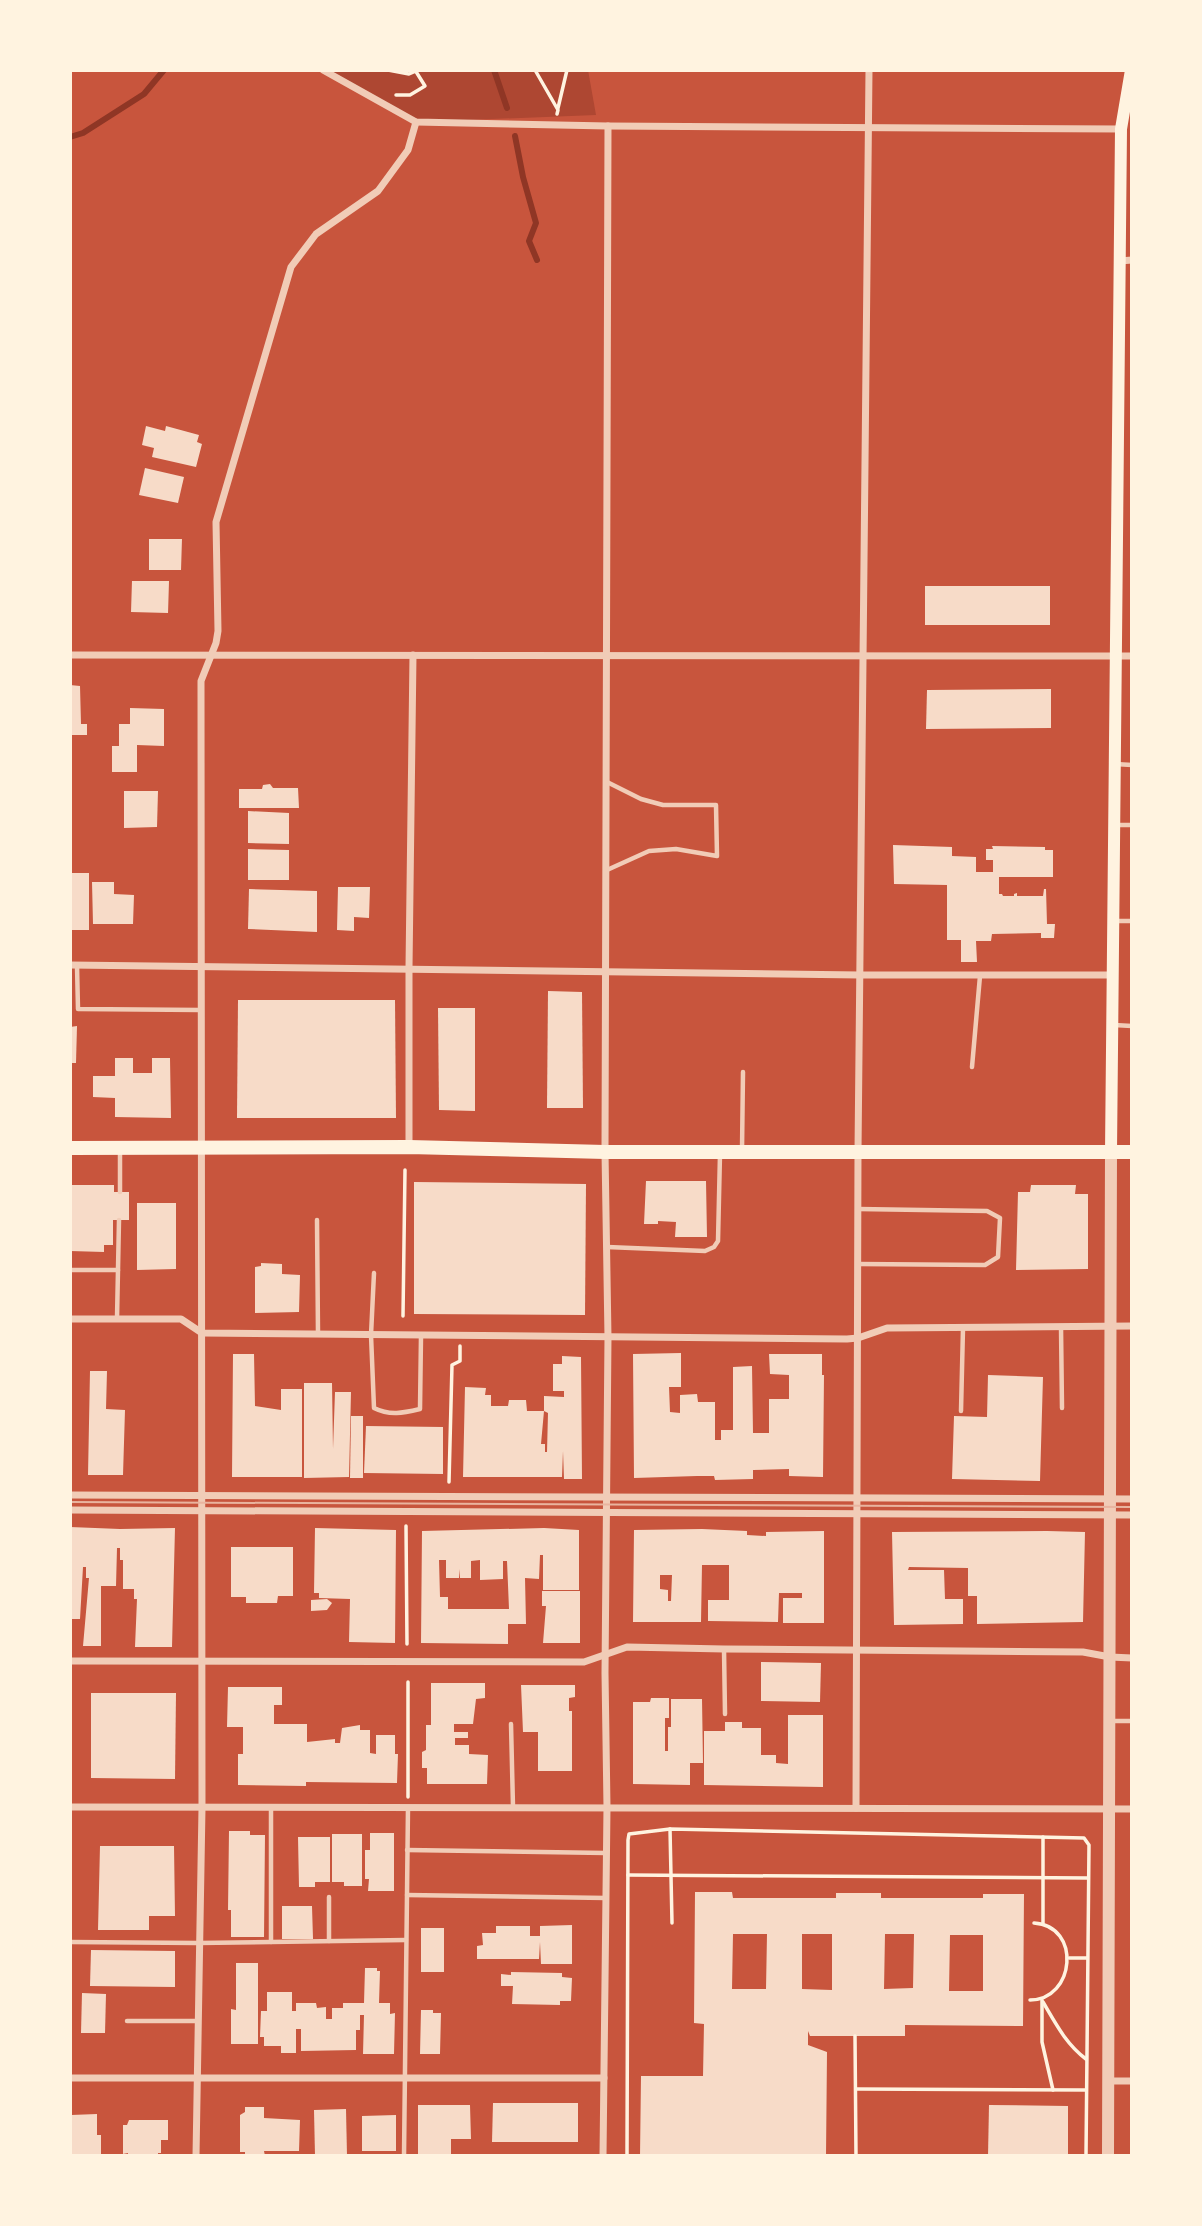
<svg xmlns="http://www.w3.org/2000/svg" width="1202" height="2226" viewBox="0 0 1202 2226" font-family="Mulish,sans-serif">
<rect width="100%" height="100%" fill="#c8553d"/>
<polygon fill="#ae4732" points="323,70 588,70 596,115 416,122"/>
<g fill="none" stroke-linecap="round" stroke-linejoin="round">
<g stroke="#8f3625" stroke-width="6">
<polyline points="494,70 507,108"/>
<polyline points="515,136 523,177 536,223 529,241 537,260"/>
<polyline points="70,137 83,133 144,94 164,70"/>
</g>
</g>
<g fill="#f7dbc8" fill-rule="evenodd">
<polygon points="146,426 165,431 166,426 199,435 197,442 202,444 196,467 152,457 154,448 142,445"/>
<polygon points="145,468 184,477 178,503 139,495"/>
<polygon points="149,539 182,539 181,570 149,570"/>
<polygon points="132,581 169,581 168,613 131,612"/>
<rect x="925" y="586" width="125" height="39"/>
<polygon points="70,685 80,686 81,724 87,724 87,735 70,735"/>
<polygon points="1051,689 1051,728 926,729 927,690"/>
<polygon points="130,708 164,709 164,746 137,745 137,772 112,772 112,746 119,746 119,724 130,724"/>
<polygon points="270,784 273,788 298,788 299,808 239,808 239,789 262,789 263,785"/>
<polygon points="124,791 158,791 157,827 124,828"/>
<polygon points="248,811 289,813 289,844 248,843"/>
<polygon points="893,845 952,847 952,856 976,857 976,872 993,872 993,860 986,860 986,849 993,849 992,846 1045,847 1045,850 1053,850 1053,877 999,877 999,894 1002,894 1003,896 1014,896 1014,894 1017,893 1017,896 1043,896 1044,889 1046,889 1047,924 1055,924 1054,938 1041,938 1041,933 992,934 991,941 976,941 977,962 961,962 961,940 947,940 947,885 894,884"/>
<polygon points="248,849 289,850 289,880 248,880"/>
<rect x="70" y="873" width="19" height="57"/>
<polygon points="92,882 114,882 114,894 134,895 133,924 93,924"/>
<polygon points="338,887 370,887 369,918 354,917 354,931 337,930"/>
<polygon points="249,889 317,891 317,932 248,929"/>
<polygon points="548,991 582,992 583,1108 547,1108"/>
<polygon points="238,1000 395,1000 396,1118 237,1118"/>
<polygon points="438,1008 475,1008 475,1111 439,1110"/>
<polygon points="77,1026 76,1063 70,1063 70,1027"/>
<polygon points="115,1058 133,1058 133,1073 152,1073 152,1058 170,1058 171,1118 115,1117 115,1098 93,1097 93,1076 115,1076"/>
<polygon points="646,1181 706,1181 707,1237 675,1237 676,1222 658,1221 658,1224 644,1224"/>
<polygon points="414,1182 586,1184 585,1315 414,1314"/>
<polygon points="70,1185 114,1185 114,1192 129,1192 129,1220 113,1220 113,1245 104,1245 104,1252 70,1251"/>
<polygon points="1031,1185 1076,1185 1075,1194 1088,1194 1088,1269 1016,1270 1018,1192 1030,1192"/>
<polygon points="137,1203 176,1203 176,1269 137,1270"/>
<polygon points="261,1263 282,1264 282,1274 300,1275 299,1312 255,1313 255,1267 261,1266"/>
<polygon points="681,1353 681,1387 669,1387 670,1412 680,1413 680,1395 697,1394 698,1402 715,1402 715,1440 721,1440 721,1430 733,1430 733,1367 752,1366 753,1433 769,1433 769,1399 789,1399 789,1375 770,1374 769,1354 822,1354 822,1375 824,1375 823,1477 789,1476 789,1469 753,1470 753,1479 715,1480 714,1476 697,1476 634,1478 633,1354"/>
<polygon points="233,1354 254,1354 255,1406 281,1410 281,1389 302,1389 302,1477 232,1477"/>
<polygon points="562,1356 581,1357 582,1479 564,1479 563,1451 562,1477 463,1477 465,1387 486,1388 485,1395 491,1395 491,1406 508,1406 509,1400 526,1400 527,1411 544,1411 541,1444 545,1444 545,1452 547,1452 548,1413 544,1411 544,1396 564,1397 564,1391 553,1391 553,1364 562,1364"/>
<polygon points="90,1371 107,1371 106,1409 125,1410 123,1475 88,1475"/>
<polygon points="988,1375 1043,1377 1040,1481 952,1479 954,1416 987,1417"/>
<polygon points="304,1383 332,1383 333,1449 335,1392 351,1392 349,1477 304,1478"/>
<polygon points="351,1416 363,1416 363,1478 350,1478"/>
<polygon points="366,1426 443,1427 443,1474 364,1473"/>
<polygon points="70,1527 120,1529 175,1528 172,1647 135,1647 137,1599 134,1599 134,1589 123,1589 123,1560 120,1560 120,1548 117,1548 116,1586 101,1586 101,1646 83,1646 89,1578 86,1578 86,1567 83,1567 80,1619 70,1619"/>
<polygon points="315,1528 396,1530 395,1643 349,1642 350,1599 319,1598 319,1593 314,1593"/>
<path d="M544,1528L579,1530V1590H543V1555H540L539,1579L525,1578L526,1624H508V1644L421,1643L422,1531ZM439,1560H446V1578H459L460,1569V1578H471V1561L480,1560V1580L503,1579V1561H507L509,1609H448V1597H440Z"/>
<path d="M702,1529L747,1531V1535L766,1536V1532L824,1531V1623H783V1598H802V1593H779L778,1622L708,1621V1600H729V1565H702L701,1622H633L634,1530ZM660,1575H672L671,1601H668V1590L660,1589Z"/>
<polygon points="1047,1531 1085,1532 1083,1622 977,1624 977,1596 968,1596 968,1568 909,1567 908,1570 944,1570 945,1599 963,1599 963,1624 894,1625 892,1532"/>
<polygon points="231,1547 293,1547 293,1596 278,1596 277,1603 246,1603 246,1597 231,1597"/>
<polygon points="542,1591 580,1591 580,1643 543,1643 546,1606 542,1606"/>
<polygon points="327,1599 332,1603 327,1610 311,1611 311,1600"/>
<polygon points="761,1662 821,1663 820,1702 761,1701"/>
<polygon points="431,1683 485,1683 485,1698 476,1699 473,1724 454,1724 454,1732 468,1732 468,1738 455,1738 455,1745 469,1745 469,1754 488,1755 487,1784 427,1784 427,1768 422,1768 422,1752 426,1750 426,1725 431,1725"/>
<polygon points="521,1685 575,1685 575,1697 569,1698 569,1711 572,1711 572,1771 538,1771 538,1732 523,1732"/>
<polygon points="228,1687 282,1687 282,1705 274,1705 274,1724 307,1724 307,1742 335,1739 335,1743 340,1743 342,1728 360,1725 360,1730 370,1730 370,1753 376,1754 376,1735 395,1735 395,1754 398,1754 397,1783 306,1782 306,1786 238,1785 238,1754 243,1754 243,1727 227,1727"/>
<polygon points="91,1693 176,1693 175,1779 91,1778"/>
<polygon points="651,1698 669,1698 669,1718 665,1718 665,1751 668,1751 668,1727 671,1727 671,1699 702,1699 703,1763 690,1763 690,1785 633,1784 633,1702 650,1702"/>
<polygon points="788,1715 823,1715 823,1787 704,1785 704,1731 725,1731 725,1722 742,1722 742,1728 761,1728 761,1755 776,1755 776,1763 788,1764"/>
<polygon points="229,1831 250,1831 250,1835 265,1835 264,1937 231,1937 231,1910 228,1910"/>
<polygon points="370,1833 394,1833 394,1891 368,1891 369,1879 365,1879 365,1850 370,1850"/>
<polygon points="332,1834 362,1834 362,1886 344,1886 344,1882 332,1882"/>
<polygon points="298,1837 330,1837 330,1882 315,1882 315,1887 299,1887"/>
<polygon points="100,1846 174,1846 175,1916 149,1916 149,1930 98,1930"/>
<path d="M695,1892H732L733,1898H836V1893H881V1898H983V1894H1024L1023,2026L905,2025V2036H810L808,2031V2045L827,2052L826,2156H640L641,2076H703L704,2024L694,2023ZM733,1934H767L766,1989H732ZM802,1934H832V1990L802,1989ZM885,1934H914L913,1988L884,1989ZM950,1935H983V1991H949Z"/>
<polygon points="282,1906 312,1906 313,1939 282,1939"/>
<polygon points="572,1925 572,1964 541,1964 540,1942 539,1959 477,1959 477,1946 483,1945 482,1933 496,1933 496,1926 530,1926 530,1936 540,1936 540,1926"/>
<rect x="421" y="1928" width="23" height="44"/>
<polygon points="91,1950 175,1951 175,1987 90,1986"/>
<polygon points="236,1963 258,1963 258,2044 231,2044 231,2009 236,2010"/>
<polygon points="365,1968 377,1968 377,1971 380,1971 379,2003 390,2003 390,2014 395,2013 394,2054 363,2054 364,2015 360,2015 360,2030 356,2030 356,2050 301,2051 301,2029 296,2029 296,2053 281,2053 281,2046 264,2046 264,2037 260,2037 261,2011 267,2011 267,1992 292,1992 292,2011 296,2011 296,2003 316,2003 317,2008 326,2007 326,2019 332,2019 332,2008 343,2008 343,2003 364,2003"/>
<polygon points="511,1972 562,1973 562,1977 572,1978 571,2001 560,2001 560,2005 512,2004 513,1986 501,1986 501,1974 511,1975"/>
<polygon points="82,1993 106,1994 105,2033 81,2033"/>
<polygon points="421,2010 433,2010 433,2013 441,2013 440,2054 420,2054"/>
<polygon points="493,2103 578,2103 578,2142 492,2142"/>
<polygon points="418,2105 470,2105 471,2139 451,2139 451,2156 418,2156"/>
<polygon points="989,2105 1068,2106 1068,2156 988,2156"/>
<polygon points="245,2107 264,2107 264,2118 300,2120 299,2151 264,2151 265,2156 245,2156 245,2152 240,2152 240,2115 245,2112"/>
<polygon points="346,2109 347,2156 315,2156 314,2110"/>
<polygon points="97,2114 97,2135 101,2135 101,2156 70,2156 71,2115"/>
<polygon points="396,2115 396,2151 362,2151 362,2116"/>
<polygon points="129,2120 168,2120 168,2140 161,2140 161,2153 158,2153 158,2156 128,2156 128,2153 123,2154 123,2125 127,2125"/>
</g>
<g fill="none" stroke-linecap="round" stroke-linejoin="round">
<g stroke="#fff3e0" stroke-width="3.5">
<polyline points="388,70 409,74 416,71"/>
<polyline points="535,70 558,110 557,114"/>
<polyline points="396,95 410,95 425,86 415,70"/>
<polyline points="558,108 567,70"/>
<polyline points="403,1316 405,1170"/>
<polyline points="449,1482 452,1365 460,1361 460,1346"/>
<polyline points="406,1526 407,1644"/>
<polyline points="408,1682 408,1797"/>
<polyline points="670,1829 672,1923"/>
<polyline points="1043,1837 1043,1923"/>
<polyline points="628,1875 1088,1878"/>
<polyline points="1069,1958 1087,1958"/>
<path d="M1030,2000C1075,2000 1082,1926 1034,1923"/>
<polyline points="1042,2000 1042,2042 1053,2090"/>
<path d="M1043,2002C1056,2024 1066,2044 1086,2059"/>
<polyline points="855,2036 856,2156"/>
<polyline points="856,2089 1085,2090"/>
<polyline points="627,2156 628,1840 629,1834 670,1829 1084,1838 1089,1845 1086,2156"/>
</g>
<g stroke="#f1ccb7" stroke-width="4.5">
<polyline points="1115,764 1132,765"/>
<polyline points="1115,825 1132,825"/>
<polyline points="607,870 649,851 676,849 717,856 716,805 663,805 641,799 607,782"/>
<polyline points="1114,921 1132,921"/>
<polyline points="77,966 78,1009 200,1010"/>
<polyline points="1114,1025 1132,1026"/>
<polyline points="972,1067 980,976"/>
<polyline points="742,1150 743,1072"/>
<polyline points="120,1151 120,1192"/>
<polyline points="858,1209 987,1211 1000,1218 998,1257 985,1265 858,1264"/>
<polyline points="317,1220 318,1333"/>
<polyline points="607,1247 705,1251 714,1247 718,1241 720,1154"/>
<polyline points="70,1270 118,1270"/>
<path d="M374,1273L371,1335L374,1408C390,1416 403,1413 420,1409L421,1336"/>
<polyline points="117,1319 119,1220"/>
<polyline points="1061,1327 1062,1408"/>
<polyline points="961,1411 963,1328"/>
<polyline points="724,1649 725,1714"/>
<polyline points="1112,1721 1132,1721"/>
<polyline points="511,1724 513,1807"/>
<polyline points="407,1850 606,1853"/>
<polyline points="407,1895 606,1898"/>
<polyline points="329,1897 329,1941"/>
<polyline points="70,1942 198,1943 406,1940"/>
<polyline points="271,1942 271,1807"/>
<polyline points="127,2021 198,2021"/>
<polyline points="404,2156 408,1807"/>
</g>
<g stroke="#f1ccb7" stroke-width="7">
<polyline points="323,70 416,122 608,126 1121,129"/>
<polyline points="1120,261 1132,260"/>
<polyline points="70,655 1132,656"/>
<polyline points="70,965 860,975 1113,975"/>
<polyline points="409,1147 409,968 413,655"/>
<polyline points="70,1319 181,1319 202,1333 847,1339 858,1338 887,1328 1132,1326"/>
<polyline points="70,1495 1132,1499"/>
<polyline points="70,1510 1132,1515"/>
<polyline points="70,1661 584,1662 627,1647 724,1649 1083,1652 1110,1657 1132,1658"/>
<polyline points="70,1807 1132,1809"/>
<polyline points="856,1808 858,1151 869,70"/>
<polyline points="70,2078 604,2078"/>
<polyline points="1109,2081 1132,2081"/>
<polyline points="196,2156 202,1808 201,681 216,643 218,631 216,522 291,267 316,234 378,191 408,150 416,122"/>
<polyline points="603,2156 607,1807 605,1673 608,1337 605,1152 608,126"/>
</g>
<polyline stroke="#f1ccb7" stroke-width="12" points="1108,2156 1111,1152"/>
<polyline stroke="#fff3e0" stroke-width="12" points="1111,1152 1121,129 1131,70"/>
<polyline stroke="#fff3e0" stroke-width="14" points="70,1148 409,1147 605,1152 1132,1152"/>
<polyline stroke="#e9b49f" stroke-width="2" points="70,1502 1132,1507"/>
</g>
<rect width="1202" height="2226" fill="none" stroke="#fff3e0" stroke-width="144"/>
</svg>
